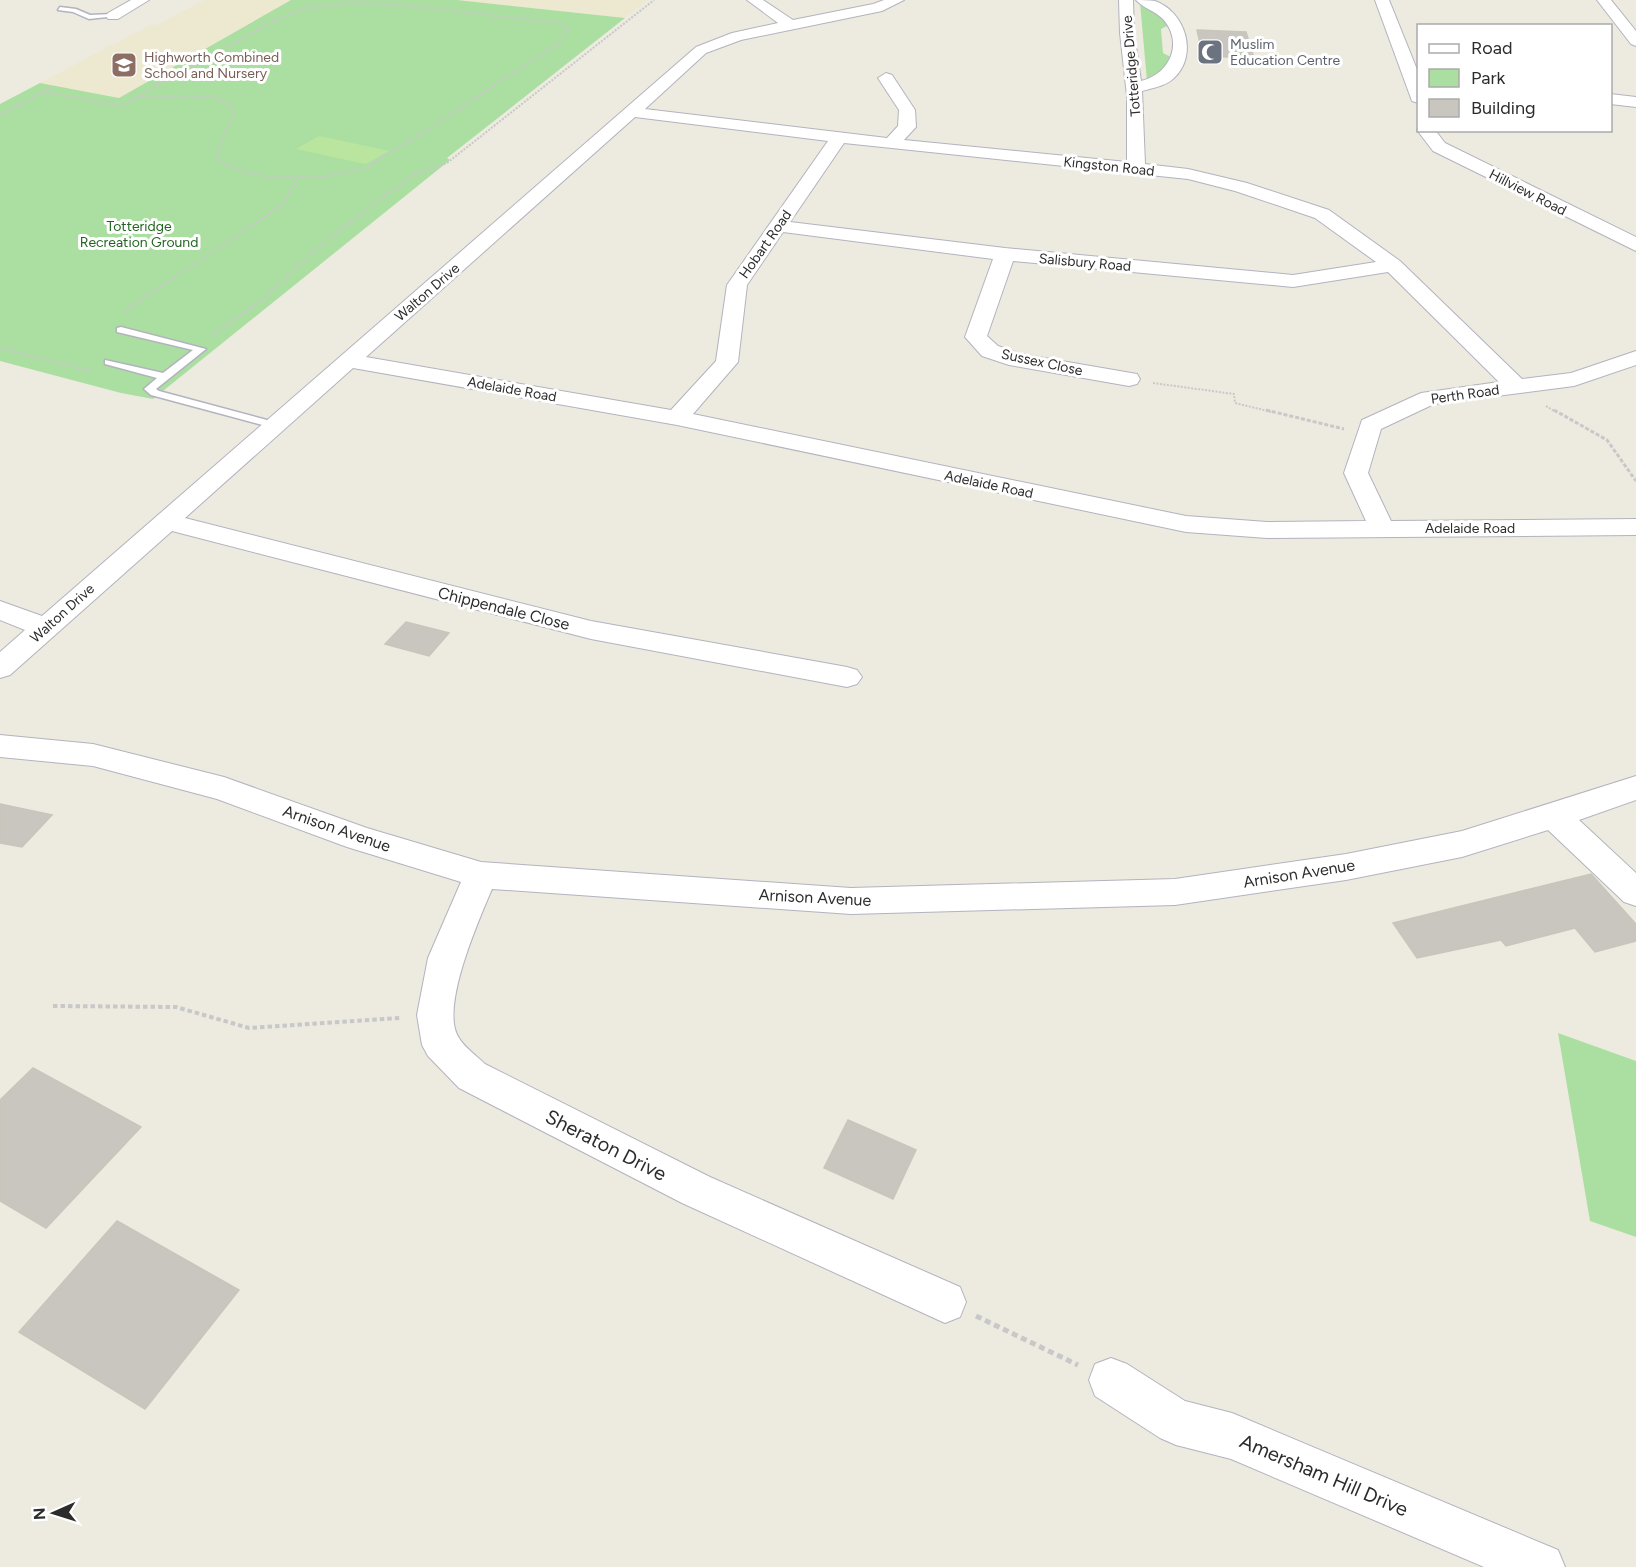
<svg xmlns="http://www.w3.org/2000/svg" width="1636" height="1567" viewBox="0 0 1636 1567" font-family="Figtree,sans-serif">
<rect width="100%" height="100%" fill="#edeae0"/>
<g fill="#ede9d1">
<polygon points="204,0 291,0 119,98 40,83 106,48 105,46 112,45 152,24 157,25"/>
<polygon points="457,0 648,0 625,18"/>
</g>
<g fill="#abdfa1">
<polygon points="291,0 457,0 625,18 447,158 450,160 153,399 121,393 0,361 0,104 40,83 119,98"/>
<polygon points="1145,2 1169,25 1161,29 1163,53 1173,58 1159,81 1147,81 1140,3"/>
<polygon points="1558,1033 1636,1061 1636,1237 1590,1221"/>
</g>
<polygon fill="#bae59e" points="319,136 389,151 366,164 296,149"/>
<g fill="#c9c6bf" stroke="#c8c6ba" stroke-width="1.5">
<polygon points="1197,30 1246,32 1254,58 1203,56"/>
<polygon points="406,622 449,633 429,656 385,644"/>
<polygon points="0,804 52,815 22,847 0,843"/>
<polygon points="1591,874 1636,924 1636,941 1595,952 1575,928 1506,946 1501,940 1417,958 1393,923"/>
<polygon points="33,1068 141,1127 46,1228 0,1201 0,1100"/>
<polygon points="848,1120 916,1150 893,1199 824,1168"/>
<polygon points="117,1221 239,1290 145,1409 19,1332"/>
</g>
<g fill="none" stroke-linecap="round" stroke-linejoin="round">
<g stroke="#b3b3bf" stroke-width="3">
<g id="service">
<polygon points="60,7 76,9 90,15 113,14 116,16 89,19 73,12 58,10"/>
<polygon points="121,327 206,349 156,389 159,391 278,423 280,425 274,428 151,395 144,389 157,378 105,364 105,360 163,373 193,350 117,332 117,328"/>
</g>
</g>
<g stroke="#b3b3bf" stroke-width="2">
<g id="minor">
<polygon points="131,0 149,0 118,19 108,19 106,16 108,13"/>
<path d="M747,0H763L793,20L873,4L884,0H904L882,11L741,40L706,53L645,109L887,138L898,126L899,110L878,78L886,73L892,75L915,110L916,127L904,140L1127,162V96L1120,33L1119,0H1133L1134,33L1141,81C1170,74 1184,43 1163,19C1155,11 1143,8 1136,0C1142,0 1149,0 1155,1C1186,12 1199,56 1173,79C1165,86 1153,88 1142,91L1145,164L1188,169L1247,183L1329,210L1400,261L1522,379L1571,373L1636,351V365L1574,386L1434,404L1381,429L1368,473L1391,521L1636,519V535L1267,538L1186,532L677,425L353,368L185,518L591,621L847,667L857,670L862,677L857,684L847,687L591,639L172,531L10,675L0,678V652L25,630L0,620V601L42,616L696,47L732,33L778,23ZM635,117L828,141L727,285L716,361L671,410L366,357ZM844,143L1188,179L1235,191L1315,218L1376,262L1293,275L1005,248L790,222ZM783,232L993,259L965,337L982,356L1009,365L1129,386L1137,384L1140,379L1137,374L1021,354L998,346L987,336L1013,261L1293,287L1388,272L1499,382L1421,393L1362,420L1344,473L1366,521L1267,522L1186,516L693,414L738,362L747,285Z"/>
<polygon points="1375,0 1389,0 1418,72 1418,103 1412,101"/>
<polygon points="1597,0 1611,0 1636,31 1636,46 1631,44"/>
<polygon points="1610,94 1636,97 1636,107 1610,104"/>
<polygon points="1418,128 1418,130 1435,130 1445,143 1636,237 1636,251 1433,151 1417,130"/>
<path d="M0,735L93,744L224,777L367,828L481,862L851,888L1175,879L1346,854L1462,831L1636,776V800L1579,820L1636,873V906L1624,902L1548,830L1462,857L1346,880L1175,905L851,914L492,889C479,920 439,1009 459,1038C465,1048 477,1056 485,1064L710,1177L960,1287L966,1302L960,1317L945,1323L682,1203L459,1088L428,1056L422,1045L417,1015L428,958L461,882L347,847L217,799L93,766L0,757Z"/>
<polygon points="1111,1358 1127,1364 1185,1401 1232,1413 1558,1550 1565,1567 1484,1567 1231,1459 1176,1445 1160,1438 1095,1396 1089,1380 1095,1364"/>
</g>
</g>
<g stroke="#c8c8c8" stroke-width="2" stroke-dasharray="2 1.5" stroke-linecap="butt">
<polygon points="348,3 393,4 550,22 562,24 568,30 560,42 424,132 363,169 322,177 270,177 238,170 217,160 220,143 234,114 227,101 210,96 137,97 279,18 307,8"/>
<polyline points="43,92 122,106 137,97"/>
<polyline points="0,115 53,87"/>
<polyline points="125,311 282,205 298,177"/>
<polyline points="212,336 261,300 322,244 411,176 447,163 654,0"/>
<polyline points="0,348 86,370 91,368"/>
<polyline points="1153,383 1234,394 1235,403 1272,412"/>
<polyline points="1546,406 1556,412"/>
</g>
<g stroke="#c8c8c8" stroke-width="3" stroke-dasharray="4 2" stroke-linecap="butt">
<polyline points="1266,410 1344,429"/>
<polyline points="1554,410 1607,440 1636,481"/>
</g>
<polyline stroke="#c8c8c8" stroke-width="4" stroke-dasharray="4.5 3" stroke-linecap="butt" points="53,1006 176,1007 249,1028 400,1018"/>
<polyline stroke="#c8c8c8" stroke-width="5" stroke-dasharray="6 4" stroke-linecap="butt" points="976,1316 1078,1365"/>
<use href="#service" fill="#fff" fill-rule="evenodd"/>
<use href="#minor" fill="#fff" fill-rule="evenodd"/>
</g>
<defs>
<g id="mosque-square" transform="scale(1.35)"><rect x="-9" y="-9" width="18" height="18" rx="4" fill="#6b7280" stroke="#fff"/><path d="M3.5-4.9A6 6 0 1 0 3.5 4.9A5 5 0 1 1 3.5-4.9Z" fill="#fff"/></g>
<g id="school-square" transform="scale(1.35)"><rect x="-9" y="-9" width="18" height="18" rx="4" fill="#8d6e63" stroke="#fff"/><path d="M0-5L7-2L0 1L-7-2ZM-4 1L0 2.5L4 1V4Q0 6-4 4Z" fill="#fff"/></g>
</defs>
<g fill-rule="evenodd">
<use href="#mosque-square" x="1210" y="52"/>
<use href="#school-square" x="124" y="65"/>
</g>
<g text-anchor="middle" stroke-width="6" stroke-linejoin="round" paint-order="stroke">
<g font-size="14" fill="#5b616d" stroke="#fff" text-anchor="start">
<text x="1230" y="49">Muslim<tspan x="1230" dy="16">Education Centre</tspan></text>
</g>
<g font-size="14" fill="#785e54" stroke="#fff" text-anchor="start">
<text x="144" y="62">Highworth Combined<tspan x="144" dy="16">School and Nursery</tspan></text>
</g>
<g font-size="14" fill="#2c2c2c" stroke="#fff">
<text transform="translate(1131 66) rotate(-95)" y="5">Totteridge Drive</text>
<text transform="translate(1109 166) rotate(6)" y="5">Kingston Road</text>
<text transform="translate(1528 192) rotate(27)" y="5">Hillview Road</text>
<text transform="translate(765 244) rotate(-55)" y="5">Hobart Road</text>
<text transform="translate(1085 262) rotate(5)" y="5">Salisbury Road</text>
<text transform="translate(427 292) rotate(-41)" y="5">Walton Drive</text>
<text transform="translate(1042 362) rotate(12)" y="5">Sussex Close</text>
<text transform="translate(512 389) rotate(10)" y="5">Adelaide Road</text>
<text transform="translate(1465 394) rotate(-8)" y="5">Perth Road</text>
<text transform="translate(989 484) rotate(12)" y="5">Adelaide Road</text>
<text x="1470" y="533">Adelaide Road</text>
<text transform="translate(62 613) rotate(-42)" y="5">Walton Drive</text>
</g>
<g font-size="14" fill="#226520" stroke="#fff">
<text x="139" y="231">Totteridge<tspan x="139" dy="16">Recreation Ground</tspan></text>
</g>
<g font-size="16" fill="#2c2c2c" stroke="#fff">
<text transform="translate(504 608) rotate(14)" y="6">Chippendale Close</text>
<text transform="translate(337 828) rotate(19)" y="6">Arnison Avenue</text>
<text transform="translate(1299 873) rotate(-9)" y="6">Arnison Avenue</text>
<text transform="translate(815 897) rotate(3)" y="6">Arnison Avenue</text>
</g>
<g font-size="20" fill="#2c2c2c" stroke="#fff">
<text transform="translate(606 1145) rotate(27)" y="7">Sheraton Drive</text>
<text transform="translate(1324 1475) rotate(23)" y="7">Amersham Hill Drive</text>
</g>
</g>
<rect x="1417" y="24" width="195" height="108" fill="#ffffff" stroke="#ababab" stroke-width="1.5"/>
<rect x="1429" y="44" width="30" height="9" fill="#ffffff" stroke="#ababab" stroke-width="1.5"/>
<text x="1471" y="54" font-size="18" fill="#2c2c2c">Road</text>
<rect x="1429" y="69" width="30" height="18" fill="#abdfa1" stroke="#ababab" stroke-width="1.5"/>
<text x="1471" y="84" font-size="18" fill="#2c2c2c">Park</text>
<rect x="1429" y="99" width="30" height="18" fill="#c9c6bf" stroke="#ababab" stroke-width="1.5"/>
<text x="1471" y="114" font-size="18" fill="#2c2c2c">Building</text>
<g transform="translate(54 1513) rotate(267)" stroke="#ffffff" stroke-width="4.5" paint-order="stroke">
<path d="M0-4.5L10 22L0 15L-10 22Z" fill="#2c2c2c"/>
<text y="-9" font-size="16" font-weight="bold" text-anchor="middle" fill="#2c2c2c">N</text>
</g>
</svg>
